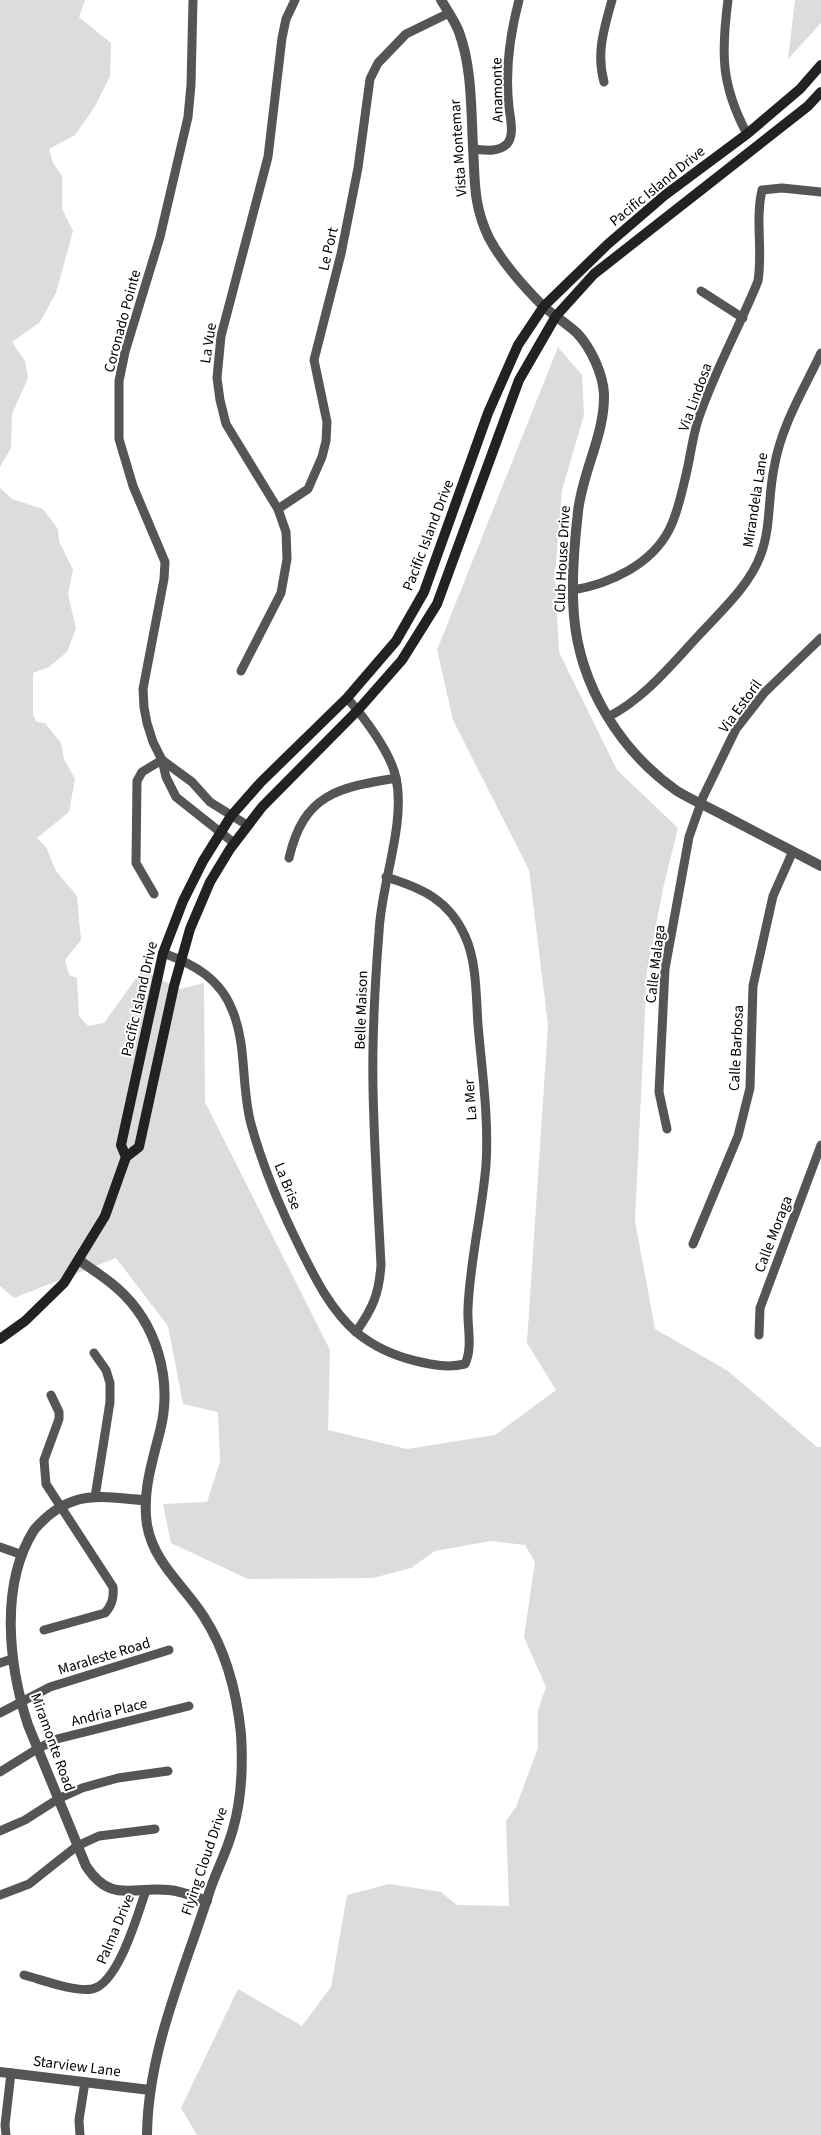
<svg xmlns="http://www.w3.org/2000/svg" width="821" height="2135" viewBox="0 0 821 2135" font-family="'Source Sans 3',sans-serif">
<rect width="100%" height="100%" fill="#fff"/>
<g fill="#dcdcdc">
<polygon points="0,0 85,0 79,17 111,43 110,76 94,108 75,135 49,149 53,163 62,176 62,209 73,231 56,293 40,322 12,342 25,361 28,378 12,414 11,448 0,467"/>
<polygon points="795,0 821,0 821,23 788,59"/>
<polygon points="558,347 582,375 584,415 562,490 555,575 559,652 617,770 678,828 664,884 647,971 635,1221 655,1329 728,1371 817,1447 821,1447 821,2135 197,2135 181,2108 238,1989 302,2026 331,1987 347,1895 389,1884 441,1892 457,1905 509,1906 506,1821 516,1807 538,1748 538,1710 546,1687 524,1637 535,1562 525,1545 491,1541 435,1551 411,1568 373,1578 248,1579 171,1543 163,1504 207,1502 220,1462 218,1412 183,1404 168,1326 116,1258 14,1298 0,1286 0,488 12,499 43,509 58,529 59,541 73,570 68,594 76,629 67,652 49,667 33,673 33,715 37,722 45,723 61,743 64,759 75,779 69,812 37,838 46,847 56,871 77,896 81,940 65,960 69,975 77,978 79,1016 88,1026 104,1023 142,970 180,989 204,983 205,1102 330,1350 328,1430 407,1449 495,1435 556,1390 527,1343 548,1025 529,870 453,720 437,650"/>
</g>
<g fill="none" stroke-linecap="round" stroke-linejoin="round">
<g stroke="#555" stroke-width="9">
<polyline points="193,0 191,85 188,117 160,237 125,352 119,381 119,439 133,486 165,562 164,579 143,689 144,707 147,723 153,742 162,760 166,777 176,797 234,843"/>
<path d="M728,0C721,54 721,85 747,134"/>
<path d="M604,82C596,53 604,29 612,0"/>
<path d="M473,149C484,150 498,153 507,144C515,135 510,118 509,107C505,72 510,34 519,0"/>
<polyline points="701,291 743,318"/>
<polyline points="278,509 308,489 322,457 326,441 327,422 314,360 341,254 358,168 370,79 378,63 406,34 449,13"/>
<path d="M573,590C609,584 651,565 669,530C677,515 681,496 685,479C690,460 692,439 698,420C714,372 739,328 758,281C763,250 755,220 762,190L782,188L821,192"/>
<polyline points="241,671 281,593 287,559 286,532 278,509 226,424 220,400 217,378 221,336 268,157 282,38 286,19 295,0"/>
<path d="M347,698C364,717 391,753 396,778C406,824 381,884 379,932C375,983 372,1035 373,1087C374,1146 378,1205 381,1265C379,1294 373,1308 356,1332"/>
<path d="M608,717C645,698 672,664 700,634C722,610 750,585 761,554C771,527 768,496 774,468C781,426 803,391 821,353"/>
<polyline points="162,760 192,782 210,802 247,825"/>
<path d="M289,858C304,794 337,788 396,778"/>
<polyline points="154,894 136,863 137,781 142,772 162,760"/>
<path d="M163,953C194,964 221,979 233,1012C247,1047 241,1087 251,1124C263,1168 281,1210 301,1250C316,1280 331,1310 356,1332C373,1346 395,1356 416,1361C433,1365 448,1368 465,1364C473,1347 467,1327 468,1308C470,1260 482,1213 486,1165C489,1119 482,1071 478,1025C476,997 477,962 465,936C449,900 422,888 386,877"/>
<polyline points="667,1129 659,1092 665,969 689,837 703,797 736,729 765,692 821,638"/>
<polyline points="693,1244 738,1136 750,1088 753,986 773,896 793,851"/>
<polyline points="759,1335 760,1308 821,1145"/>
<polyline points="94,1353 106,1370 110,1383 110,1402 95,1497"/>
<polyline points="0,1547 17,1553"/>
<path d="M44,1630L105,1613C112,1605 114,1598 113,1587L46,1484L44,1460L59,1419V1412L51,1395"/>
<polyline points="0,1663 12,1659"/>
<polyline points="0,1713 50,1687 169,1650"/>
<polyline points="0,1772 37,1749 57,1739 189,1706"/>
<polyline points="0,1831 25,1820 58,1799 82,1788 118,1778 168,1771"/>
<polyline points="0,1895 29,1884 77,1846 99,1836 155,1829"/>
<path d="M24,1975C43,1980 74,1992 92,1989C118,1984 138,1914 146,1890"/>
<polyline points="6,2135 5,2125 11,2073"/>
<polyline points="80,2135 79,2120 85,2082"/>
</g>
<g stroke="#555" stroke-width="10">
<path d="M441,0C447,10 455,21 459,32C472,67 471,109 473,146C475,181 473,205 489,238C503,264 523,286 544,307C555,316 567,324 577,333C591,348 603,374 604,394C605,435 582,472 578,512C574,546 571,582 574,616C580,686 620,751 677,791C692,800 708,807 723,815C756,832 789,849 821,866"/>
<path d="M79,1260C91,1269 106,1278 117,1288C157,1323 173,1380 160,1431C152,1463 142,1492 147,1525C154,1564 184,1585 204,1617C226,1651 237,1695 241,1734C243,1766 242,1798 233,1829C227,1852 215,1873 208,1896C183,1974 148,2051 147,2135"/>
<path d="M145,1500C123,1499 99,1494 77,1500C60,1505 45,1517 34,1530C0,1584 8,1663 28,1725L86,1866C111,1904 132,1886 169,1890C182,1891 195,1897 207,1901"/>
<polyline points="0,2072 150,2090"/>
</g>
<g stroke="#222" stroke-width="10">
<polyline points="126,1157 121,1145 163,953 183,901 203,861 231,816 261,782 347,698 396,641 424,592 488,413 518,345 544,306 608,244 665,195 747,134 800,89 821,65"/>
<polyline points="0,1339 25,1321 64,1283 105,1216 126,1157 139,1147 174,986 190,929 210,882 230,849 262,807 358,710 402,660 437,604 519,380 556,316 594,274 808,106 821,92"/>
</g>
</g>
<g text-anchor="middle" stroke-width="4" stroke-linejoin="round" paint-order="stroke">
<g font-size="15" fill="#000" stroke="#fff">
<text transform="translate(497 90) rotate(-91)" y="5">Anamonte</text>
<text transform="translate(458 148) rotate(-94)" y="5">Vista Montemar</text>
<text transform="translate(657 186) rotate(-39)" y="5">Pacific Island Drive</text>
<text transform="translate(328 249) rotate(-77)" y="5">Le Port</text>
<text transform="translate(122 321) rotate(-75)" y="5">Coronado Pointe</text>
<text transform="translate(208 343) rotate(-81)" y="5">La Vue</text>
<text transform="translate(695 397) rotate(-70)" y="5">Via Lindosa</text>
<text transform="translate(755 500) rotate(-81)" y="5">Mirandela Lane</text>
<text transform="translate(428 535) rotate(-69)" y="5">Pacific Island Drive</text>
<text transform="translate(562 559) rotate(-87)" y="5">Club House Drive</text>
<text transform="translate(740 706) rotate(-54)" y="5">Via Estoril</text>
<text transform="translate(655 964) rotate(-83)" y="5">Calle Malaga</text>
<text transform="translate(139 999) rotate(-77)" y="5">Pacific Island Drive</text>
<text transform="translate(361 1010) rotate(-88)" y="5">Belle Maison</text>
<text transform="translate(736 1048) rotate(-87)" y="5">Calle Barbosa</text>
<text transform="translate(470 1100) rotate(-94)" y="5">La Mer</text>
<text transform="translate(288 1186) rotate(68)" y="5">La Brise</text>
<text transform="translate(773 1234) rotate(-69)" y="5">Calle Moraga</text>
<text transform="translate(104 1656) rotate(-17)" y="5">Maraleste Road</text>
<text transform="translate(109 1712) rotate(-14)" y="5">Andria Place</text>
<text transform="translate(53 1742) rotate(70)" y="5">Miramonte Road</text>
<text transform="translate(204 1861) rotate(-71)" y="5">Flying Cloud Drive</text>
<text transform="translate(115 1929) rotate(-67)" y="5">Palma Drive</text>
<text transform="translate(77 2066) rotate(7)" y="5">Starview Lane</text>
</g>
</g>
</svg>
